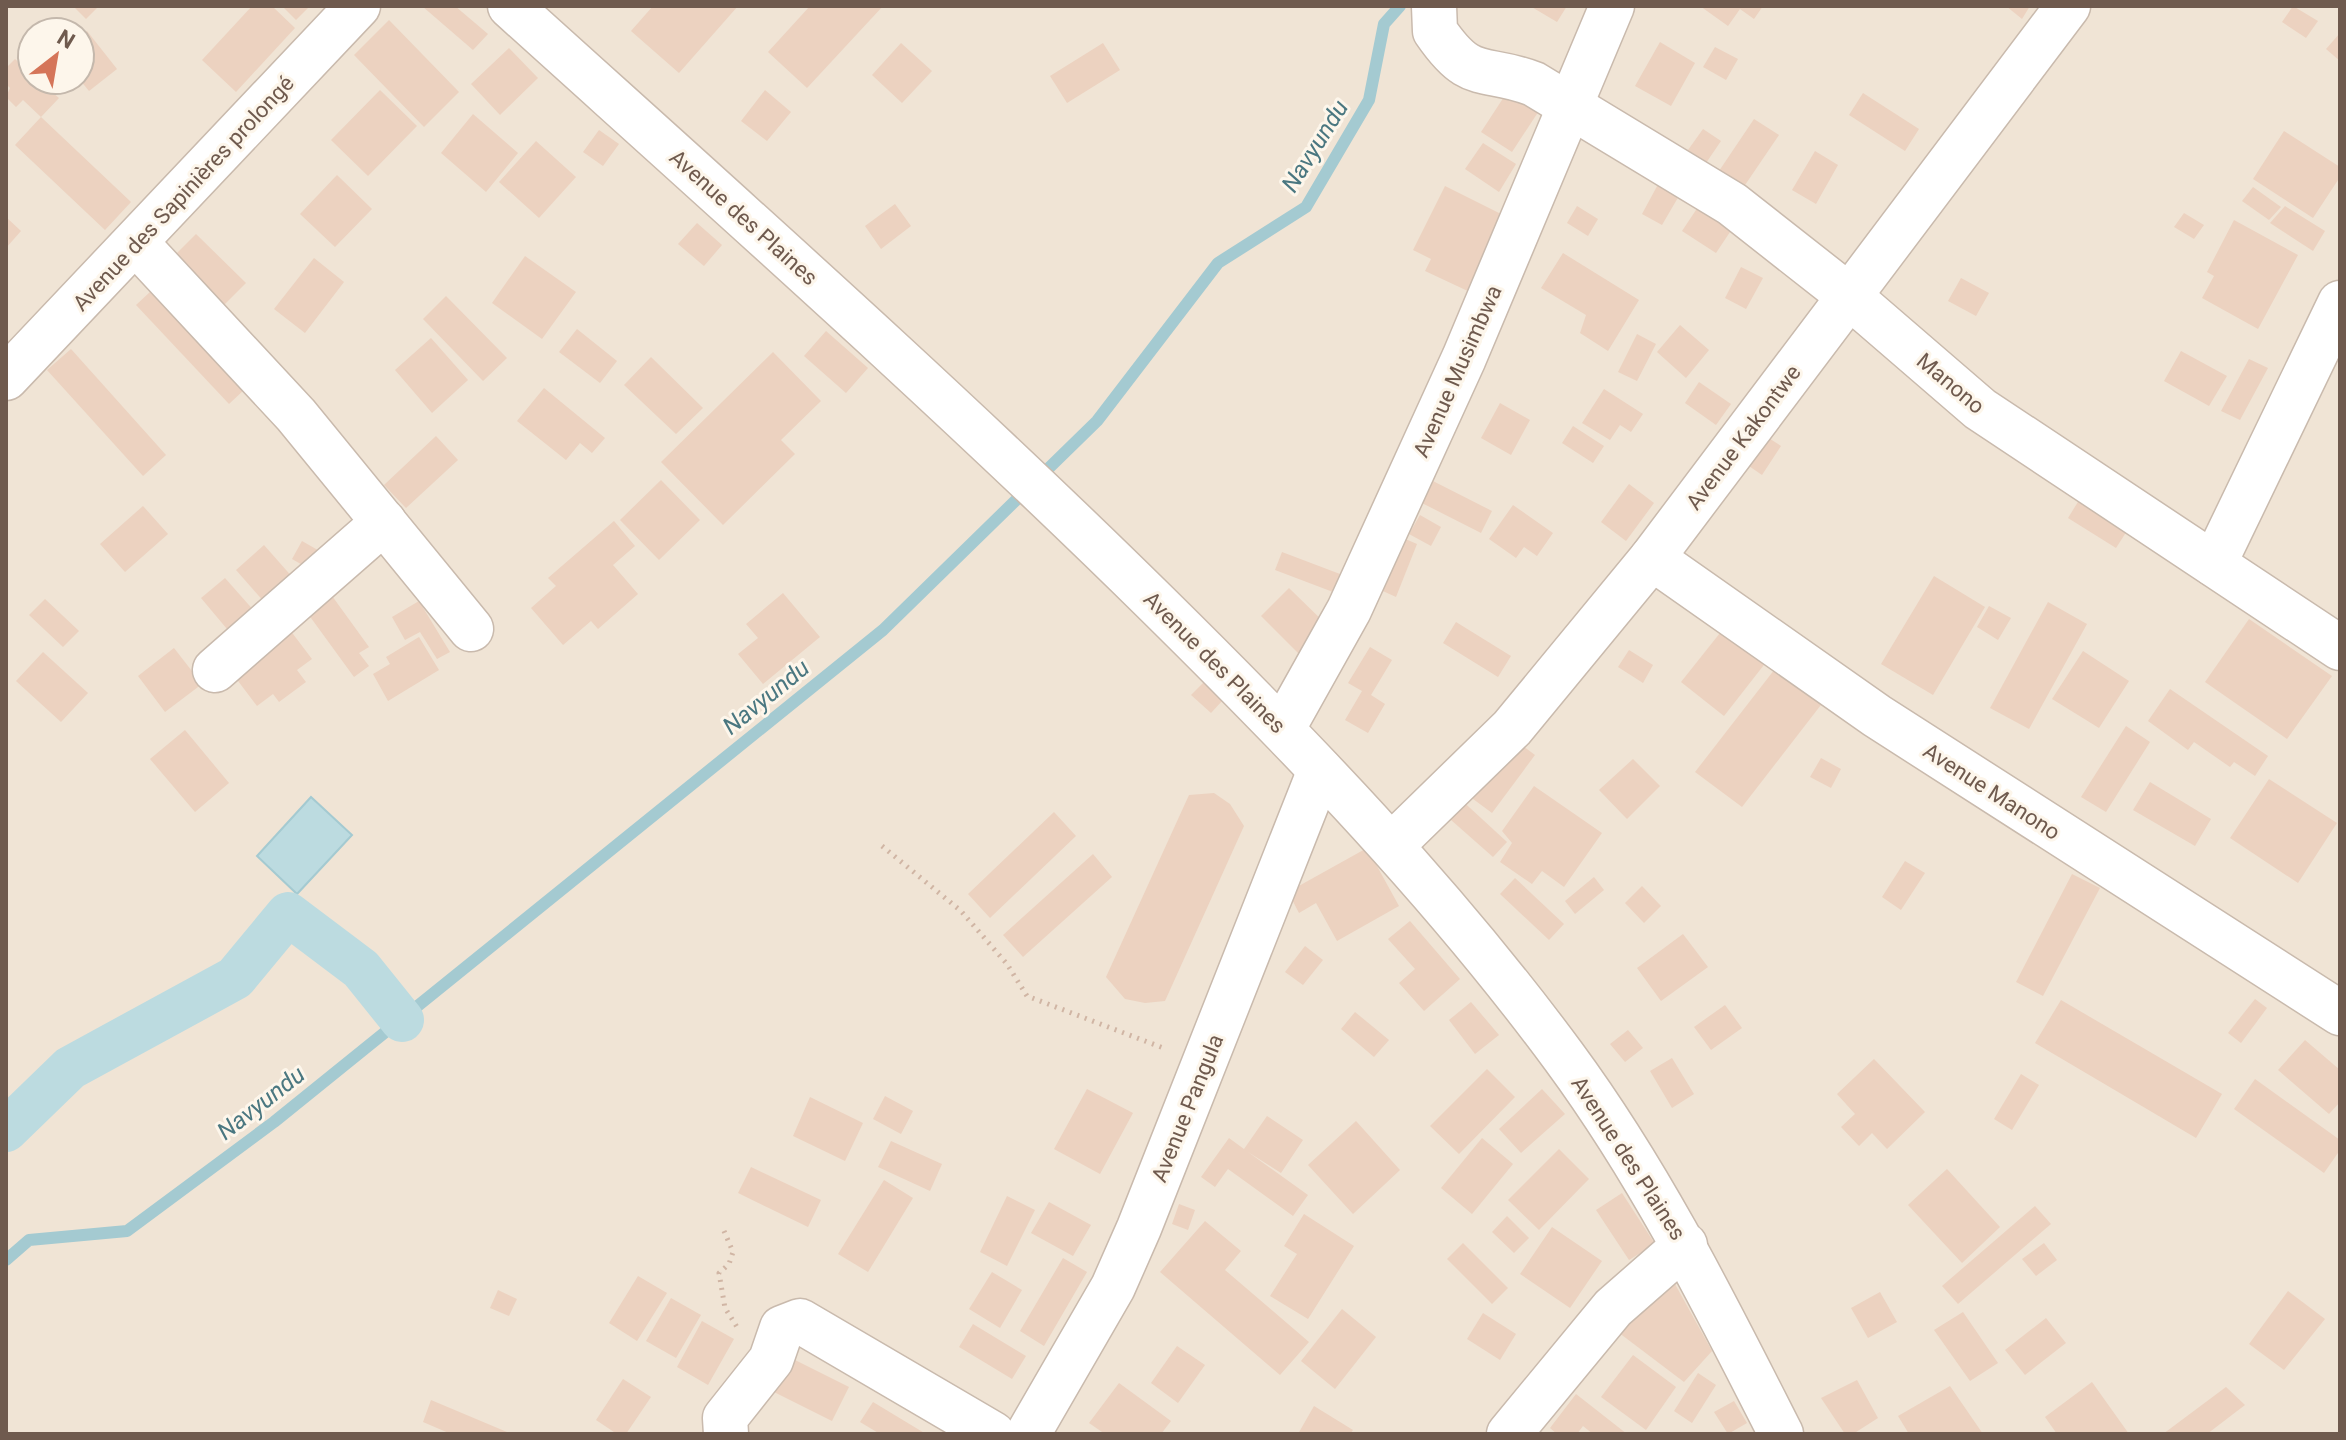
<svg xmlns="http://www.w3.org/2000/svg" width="2346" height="1440" viewBox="0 0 2346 1440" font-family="Roboto,sans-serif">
<rect width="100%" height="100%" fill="#f9f2e5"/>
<path fill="#f0e4d5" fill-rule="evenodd" d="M6,6H2340V1434H6ZM32,32H80V80H32Z"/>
<polygon fill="#bcdbe0" stroke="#a4cad1" stroke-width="2" points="311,797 352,835 297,894 257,856"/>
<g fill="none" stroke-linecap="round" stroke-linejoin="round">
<polyline stroke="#a4cad1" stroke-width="12" points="6,1260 29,1240 127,1231 274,1122 883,630 1097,421 1218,263 1306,207 1369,100 1384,24 1400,6"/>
<polyline stroke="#bcdbe0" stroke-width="44" points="6,1130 70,1068 235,978 288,914 361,969 402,1020"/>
</g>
<g fill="#ecd2c0">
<polygon points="73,6 99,6 86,19"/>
<polygon points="252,6 272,6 295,28 236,92 202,60"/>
<polygon points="282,6 310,6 296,20"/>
<polygon points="422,6 455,6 488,34 473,50"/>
<polygon points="653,6 738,6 679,73 631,31"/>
<polygon points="810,6 883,6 807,88 768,52"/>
<polygon points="1530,6 1567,6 1557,22"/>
<polygon points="1700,6 1763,6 1754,19 1740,9 1728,26"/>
<polygon points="2006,6 2030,6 2022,19"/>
<polygon points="2293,6 2318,21 2306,38 2282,22"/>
<polygon points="389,20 459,92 424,127 354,55"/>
<polygon points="87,31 117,69 89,91 80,80 80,36"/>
<polygon points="2340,33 2340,61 2326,49"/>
<polygon points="1660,42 1695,63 1671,106 1635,86"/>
<polygon points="901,43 932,71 902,103 872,75"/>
<polygon points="1103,43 1120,70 1067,103 1050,76"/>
<polygon points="1715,47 1738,59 1726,80 1703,67"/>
<polygon points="509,48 538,78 500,115 471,84"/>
<polygon points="15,59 28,71 32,66 32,80 56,80 48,89 59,98 41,117 131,202 105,230 15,145 41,117 23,100 16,107 6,97 10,88 6,84 6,68"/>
<polygon points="1515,80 1546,100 1512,152 1481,132"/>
<polygon points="380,90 417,126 368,176 331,140"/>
<polygon points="765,90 791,112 767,141 741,121"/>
<polygon points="1863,93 1919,129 1905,151 1849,115"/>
<polygon points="473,114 518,153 486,192 441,153"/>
<polygon points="1754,119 1779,135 1743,188 1719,171"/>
<polygon points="1703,129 1721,141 1706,163 1688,150"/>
<polygon points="599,130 619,144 603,166 583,152"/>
<polygon points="2284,131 2340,167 2340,177 2313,218 2253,179"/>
<polygon points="536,141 576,177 539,218 499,182"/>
<polygon points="1483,143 1516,164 1499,192 1465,169"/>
<polygon points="1815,151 1838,165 1816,204 1792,190"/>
<polygon points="337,175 372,209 335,247 300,214"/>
<polygon points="1662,177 1683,189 1662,225 1642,214"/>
<polygon points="1445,186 1509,218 1472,293 1425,271 1431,259 1413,250"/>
<polygon points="2253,187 2281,207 2269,220 2242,201"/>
<polygon points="1706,195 1740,217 1716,253 1682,231"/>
<polygon points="895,204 911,226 881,249 865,226"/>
<polygon points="1577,206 1598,219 1588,236 1567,223"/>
<polygon points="2285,206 2325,231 2313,251 2270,223"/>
<polygon points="2184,213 2204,225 2194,239 2174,227"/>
<polygon points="6,217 21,231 6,248"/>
<polygon points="2234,220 2298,255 2258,329 2202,298 2214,276 2207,272"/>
<polygon points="697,223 722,245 704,266 678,244"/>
<polygon points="196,234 246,283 215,314 165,265"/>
<polygon points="1563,253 1639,300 1608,351 1580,333 1586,315 1541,288"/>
<polygon points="525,256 576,292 542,339 492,303"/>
<polygon points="314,258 344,282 305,333 274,309"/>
<polygon points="1741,267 1763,278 1746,309 1725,298"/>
<polygon points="165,278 258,377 229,404 136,305"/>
<polygon points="1961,278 1989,293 1976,316 1948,301"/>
<polygon points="446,296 507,358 483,381 423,319"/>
<polygon points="1680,325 1709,350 1686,378 1657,352"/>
<polygon points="577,329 617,361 600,383 559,352"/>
<polygon points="826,331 868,368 846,393 804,356"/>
<polygon points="1637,334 1656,344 1637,381 1618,372"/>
<polygon points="431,338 468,380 432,413 395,370"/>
<polygon points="71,349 166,455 143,476 47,370"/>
<polygon points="2181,351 2227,376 2209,406 2164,381"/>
<polygon points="773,352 821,401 781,440 795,454 723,525 661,462"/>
<polygon points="651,357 703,408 676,434 624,385"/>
<polygon points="2249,359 2268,368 2240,420 2221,411"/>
<polygon points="1699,382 1731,404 1716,425 1685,403"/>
<polygon points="544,388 605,438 592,453 580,443 566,460 517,421"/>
<polygon points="1604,389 1643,414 1631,432 1620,425 1610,440 1582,423"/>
<polygon points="1500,403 1530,420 1511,455 1481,438"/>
<polygon points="1573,426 1604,446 1593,463 1562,443"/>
<polygon points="1764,435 1781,446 1762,475 1746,464"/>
<polygon points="436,436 458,460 406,508 384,485"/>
<polygon points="1429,479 1492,511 1481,533 1418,501"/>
<polygon points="661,480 700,520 659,560 620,520"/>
<polygon points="1629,484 1654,503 1626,541 1601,522"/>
<polygon points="2086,489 2134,520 2116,548 2068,518"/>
<polygon points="1513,505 1553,533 1537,556 1524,547 1516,558 1489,539"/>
<polygon points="143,506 168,534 125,572 100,544"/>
<polygon points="1420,515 1441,527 1431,546 1409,534"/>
<polygon points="614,521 635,546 613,565 638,594 598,629 591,621 563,645 531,608 556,586 548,578"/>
<polygon points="1396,535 1417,544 1396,597 1374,587"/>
<polygon points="302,541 323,553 313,571 292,559"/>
<polygon points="264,545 294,579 266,604 236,570"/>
<polygon points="1282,552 1340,574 1333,592 1275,570"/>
<polygon points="1934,576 1985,607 1933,695 1881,664"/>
<polygon points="225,578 257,614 232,635 201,598"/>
<polygon points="1289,588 1329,627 1300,655 1261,616"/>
<polygon points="327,589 369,647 359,653 369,666 354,677 303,607"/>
<polygon points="783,593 820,637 763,684 738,654 758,638 746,624"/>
<polygon points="45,599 79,631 63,647 29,615"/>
<polygon points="419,601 450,652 437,659 420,632 405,640 392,617"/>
<polygon points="2048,602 2087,624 2029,729 1990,708"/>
<polygon points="1989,606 2011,618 1998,640 1977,627"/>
<polygon points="2249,619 2332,676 2287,739 2205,682"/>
<polygon points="1456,622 1511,656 1498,677 1443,643"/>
<polygon points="1724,628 1767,661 1724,716 1681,682"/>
<polygon points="290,630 312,659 297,670 306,682 279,702 273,694 257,706 232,673"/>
<polygon points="419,637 439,670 388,701 373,674 390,664 386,657"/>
<polygon points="1370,647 1392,660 1371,695 1385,704 1368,733 1345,720 1362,691 1348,683"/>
<polygon points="174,648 202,684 165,712 138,676"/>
<polygon points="1629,650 1653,665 1643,683 1618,667"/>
<polygon points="2083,651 2129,681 2099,728 2052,699"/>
<polygon points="43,652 88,693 61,722 16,681"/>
<polygon points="1778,665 1824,701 1742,807 1695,772"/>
<polygon points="1204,682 1223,700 1211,713 1191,695"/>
<polygon points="2170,689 2268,756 2255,776 2234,762 2230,767 2194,742 2188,750 2148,721"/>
<polygon points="2126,726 2150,742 2106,812 2081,797"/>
<polygon points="185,730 229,783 195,812 150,759"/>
<polygon points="1511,737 1535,755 1492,813 1469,796"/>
<polygon points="1821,758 1841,769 1831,788 1810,777"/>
<polygon points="1633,759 1660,786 1627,819 1599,790"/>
<polygon points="2269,779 2337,823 2298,883 2230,838"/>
<polygon points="2150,782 2211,819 2195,846 2133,810"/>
<polygon points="1534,786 1602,833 1564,887 1542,871 1532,884 1500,862 1512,843 1502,831"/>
<polygon points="1214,793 1230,804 1244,826 1165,1001 1145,1003 1125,999 1106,977 1189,795"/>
<polygon points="1457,796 1507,842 1493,857 1442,812"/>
<polygon points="1054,812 1076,836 990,918 968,894"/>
<polygon points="1367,848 1399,906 1337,941 1316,903 1299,913 1288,892"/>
<polygon points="1093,854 1112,877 1023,957 1003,935"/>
<polygon points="1905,861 1925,873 1901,910 1882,897"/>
<polygon points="2072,874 2100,888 2043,996 2016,982"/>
<polygon points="1594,877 1604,890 1575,914 1565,901"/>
<polygon points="1515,878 1564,924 1549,940 1500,894"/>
<polygon points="1642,886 1661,906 1644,923 1625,903"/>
<polygon points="1410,921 1460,979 1424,1011 1399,983 1415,969 1388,939"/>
<polygon points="1683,934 1708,967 1661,1001 1637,968"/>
<polygon points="1305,946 1323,960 1303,985 1285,972"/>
<polygon points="2255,999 2267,1008 2241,1043 2228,1033"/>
<polygon points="2061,1000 2222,1094 2196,1138 2035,1043"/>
<polygon points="1471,1002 1499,1035 1475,1054 1449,1020"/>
<polygon points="1725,1005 1742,1028 1711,1050 1694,1027"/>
<polygon points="1355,1012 1389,1040 1374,1057 1341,1029"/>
<polygon points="1628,1030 1643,1048 1625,1062 1610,1044"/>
<polygon points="2305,1040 2340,1070 2340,1102 2329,1114 2278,1070"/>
<polygon points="1672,1058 1694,1094 1672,1108 1650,1071"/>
<polygon points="1874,1059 1925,1112 1887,1149 1872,1133 1859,1146 1841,1127 1855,1114 1837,1094"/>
<polygon points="1487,1069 1515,1097 1459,1154 1430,1126"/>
<polygon points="2021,1074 2039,1085 2012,1130 1994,1119"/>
<polygon points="2255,1079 2340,1140 2340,1150 2324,1173 2234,1109"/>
<polygon points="1087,1089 1133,1113 1100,1174 1054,1149"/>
<polygon points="1542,1089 1565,1114 1521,1153 1499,1129"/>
<polygon points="885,1096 913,1111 901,1134 873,1119"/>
<polygon points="810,1097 863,1123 845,1161 793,1136"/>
<polygon points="1267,1116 1303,1140 1281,1173 1248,1152 1308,1195 1293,1216 1228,1169 1215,1187 1201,1177 1229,1138 1244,1149"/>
<polygon points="1356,1121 1400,1170 1353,1214 1308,1165"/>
<polygon points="1482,1138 1513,1164 1472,1214 1441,1188"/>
<polygon points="891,1141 942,1164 930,1191 878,1167"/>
<polygon points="1559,1149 1589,1179 1539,1230 1508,1200"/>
<polygon points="751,1167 821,1200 808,1227 738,1193"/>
<polygon points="1947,1169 2000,1227 1962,1263 1908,1205"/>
<polygon points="884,1180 913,1198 868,1272 838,1254"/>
<polygon points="1622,1193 1655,1244 1629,1260 1596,1210"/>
<polygon points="1007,1196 1035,1210 1007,1266 980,1252"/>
<polygon points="1049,1202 1091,1225 1073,1256 1031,1233"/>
<polygon points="1179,1204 1195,1210 1188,1230 1172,1224"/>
<polygon points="2035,1206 2051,1224 1958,1304 1942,1286"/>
<polygon points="1304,1214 1354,1246 1308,1319 1270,1296 1297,1254 1284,1246"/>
<polygon points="1507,1216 1529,1238 1514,1253 1492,1232"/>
<polygon points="1205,1221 1241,1251 1225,1270 1309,1342 1280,1375 1160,1272"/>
<polygon points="1552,1227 1602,1261 1570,1308 1520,1274"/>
<polygon points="1463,1243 1508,1288 1492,1304 1447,1259"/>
<polygon points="2044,1243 2057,1260 2036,1276 2022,1259"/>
<polygon points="1063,1258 1087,1272 1044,1346 1020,1331"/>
<polygon points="992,1272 1022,1290 1000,1328 969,1309"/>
<polygon points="1670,1275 1712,1351 1684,1382 1610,1326"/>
<polygon points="638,1276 667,1293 637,1341 609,1323"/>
<polygon points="498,1290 517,1299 509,1316 490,1308"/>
<polygon points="2288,1291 2325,1319 2284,1370 2249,1344"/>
<polygon points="1880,1292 1897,1322 1868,1338 1851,1308"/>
<polygon points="671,1298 701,1315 676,1358 646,1341"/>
<polygon points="1342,1309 1376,1337 1335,1389 1301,1361"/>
<polygon points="1963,1312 1998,1363 1970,1381 1934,1330"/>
<polygon points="1483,1313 1516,1334 1500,1360 1467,1339"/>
<polygon points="2046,1318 2066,1343 2025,1375 2005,1350"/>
<polygon points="702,1321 734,1339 708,1385 677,1367"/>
<polygon points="973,1324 1026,1356 1012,1379 959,1347"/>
<polygon points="1177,1346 1205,1365 1178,1403 1151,1383"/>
<polygon points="1633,1355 1676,1387 1646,1430 1601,1397"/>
<polygon points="791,1358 849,1387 832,1421 774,1392"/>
<polygon points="1698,1373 1716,1385 1692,1423 1674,1411"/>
<polygon points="623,1379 651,1397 626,1434 617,1434 596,1420"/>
<polygon points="1857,1380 1878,1418 1853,1434 1845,1434 1821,1398"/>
<polygon points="2092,1382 2129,1434 2057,1434 2045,1417"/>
<polygon points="1119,1383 1171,1421 1161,1434 1105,1434 1089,1423"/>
<polygon points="1950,1386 1983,1434 1909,1434 1898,1416"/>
<polygon points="2226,1387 2245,1405 2207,1434 2163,1434"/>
<polygon points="1576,1394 1627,1434 1593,1434 1583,1426 1577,1434 1557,1434 1550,1428"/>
<polygon points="431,1400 512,1434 451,1434 423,1422"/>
<polygon points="1734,1401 1747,1423 1728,1434 1714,1412"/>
<polygon points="873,1402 926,1434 880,1434 860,1422"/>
<polygon points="1314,1406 1353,1430 1350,1434 1298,1434"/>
</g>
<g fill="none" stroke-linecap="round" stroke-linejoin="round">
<g stroke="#c9baad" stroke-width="47">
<g id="minor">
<path d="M510,6C728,203 948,398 1157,604C1302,747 1443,893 1564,1057C1651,1175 1715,1304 1781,1434"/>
<path d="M1434,6L1435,31C1472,85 1482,64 1534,84L1732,204L1849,296L1980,409L2340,648"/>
<polyline points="136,243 296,415 471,629"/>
<polyline points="6,378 358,6"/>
<polyline points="1652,558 1877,716 2340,1013"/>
<polyline points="2214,564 2340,303"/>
<polyline points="215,670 384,522"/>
<polyline points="1283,728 1349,610 1464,358 1612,6"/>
<polyline points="1392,845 1512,728 1652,558 2068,6"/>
<polyline points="726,1434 725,1418 771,1360 782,1328 800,1321 993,1434"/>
<polyline points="1028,1434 1113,1287 1139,1228 1320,770"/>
<polyline points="1509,1434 1613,1308 1685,1245"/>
</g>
</g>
<g stroke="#d0b5a4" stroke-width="5" stroke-dasharray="2 6" stroke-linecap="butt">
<polyline points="882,846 961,911 1007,964 1027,996 1166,1049"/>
<polyline points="724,1231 733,1252 729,1264 719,1273 725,1308 737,1327"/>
</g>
<use href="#minor" stroke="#fff" stroke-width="44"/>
</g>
<g text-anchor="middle" stroke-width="6" stroke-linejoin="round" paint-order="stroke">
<g font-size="22" fill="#6f5a4e" stroke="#fdf6eb">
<text transform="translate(183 193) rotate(-47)" y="8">Avenue des Sapinières prolongé</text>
<text transform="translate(744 217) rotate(42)" y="8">Avenue des Plaines</text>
<text transform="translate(1457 371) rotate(-66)" y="8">Avenue Musimbwa</text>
<text transform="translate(1951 383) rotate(40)" y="8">Manono</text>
<text transform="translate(1743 437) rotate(-53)" y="8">Avenue Kakontwe</text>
<text transform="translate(1215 662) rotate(45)" y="8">Avenue des Plaines</text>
<text transform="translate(1992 791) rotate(33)" y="8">Avenue Manono</text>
<text transform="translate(1187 1108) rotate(-68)" y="8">Avenue Pangula</text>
<text transform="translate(1629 1158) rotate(57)" y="8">Avenue des Plaines</text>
</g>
<g font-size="24" font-style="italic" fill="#4a7780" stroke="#fdf6eb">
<text transform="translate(1315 146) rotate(-58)" y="8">Navyundu</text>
<text transform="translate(766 697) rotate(-39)" y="8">Navyundu</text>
<text transform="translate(261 1103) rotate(-38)" y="8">Navyundu</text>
</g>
</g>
<rect width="2346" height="1440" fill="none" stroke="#6f5a4e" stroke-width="16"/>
<g transform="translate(56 56) rotate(31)"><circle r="38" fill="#fdf6eb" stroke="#c4b8ac" stroke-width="2"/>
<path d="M0-6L14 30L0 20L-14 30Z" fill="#d57559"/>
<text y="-12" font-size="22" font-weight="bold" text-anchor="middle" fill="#6f5a4e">N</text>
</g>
</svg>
